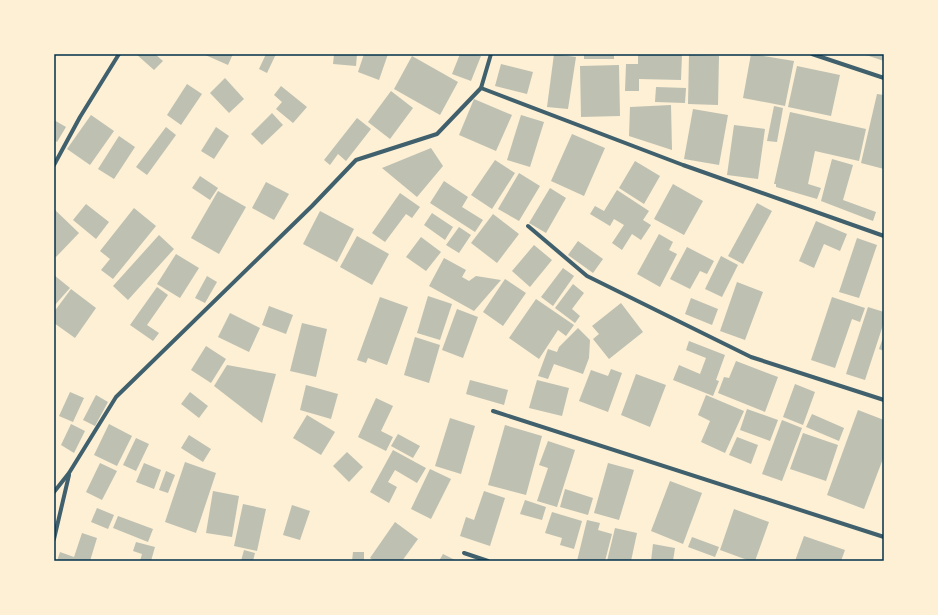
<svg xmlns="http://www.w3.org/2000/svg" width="938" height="615" viewBox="0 0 938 615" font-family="'Open Sans',sans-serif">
<rect width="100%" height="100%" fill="#fdf0d5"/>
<g fill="#bec0b2">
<polygon points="136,54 155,54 163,61 154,70"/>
<polygon points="203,54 233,54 228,65"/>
<polygon points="266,54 276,54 267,73 259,69"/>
<polygon points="334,54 357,54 356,66 333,64"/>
<polygon points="364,54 388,54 379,80 358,72"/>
<polygon points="460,54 477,54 481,56 471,81 452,74"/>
<polygon points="554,54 576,57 568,109 547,107"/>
<rect x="584" y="54" width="30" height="5"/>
<polygon points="638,54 682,54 681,80 639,79 639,91 625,91 626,64 638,64"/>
<polygon points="751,54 794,61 785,106 743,98"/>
<polygon points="863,54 884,54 884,61"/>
<polygon points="689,55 719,56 718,105 688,104"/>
<polygon points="412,56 458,82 440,115 394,89"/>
<polygon points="501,64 533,72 527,94 495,86"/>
<polygon points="619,65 620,116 581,117 580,66"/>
<polygon points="797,66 840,75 831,116 788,107"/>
<polygon points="225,78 244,99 229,113 210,93"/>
<polygon points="187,84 202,94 181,125 167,115"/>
<polygon points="281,86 307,107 293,123 276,109 282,102 274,95"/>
<polygon points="656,87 686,88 685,103 655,102"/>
<polygon points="391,91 413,108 390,139 368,122"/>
<polygon points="877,94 884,95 884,169 861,163"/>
<polygon points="474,99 512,115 496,151 459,135"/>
<polygon points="671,105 672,150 629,136 630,107"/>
<polygon points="774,106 783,108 777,142 767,141"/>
<polygon points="693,109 728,115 719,165 684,159"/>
<polygon points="790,112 866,129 859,161 815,151 808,184 821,188 817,199 776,187 776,184 774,184"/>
<polygon points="272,113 283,125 262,145 251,134"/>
<polygon points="91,115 114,131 90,165 67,149"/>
<polygon points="521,115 544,122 530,167 507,160"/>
<polygon points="357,118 371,129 346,161 338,154 330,165 324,160"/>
<polygon points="54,120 66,127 57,142 54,140"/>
<polygon points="734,125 765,129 758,179 727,175"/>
<polygon points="166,127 176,135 147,175 136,167"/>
<polygon points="216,127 229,136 214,159 201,151"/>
<polygon points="572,134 605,148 584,196 551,181"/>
<polygon points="119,136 135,147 114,179 98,169"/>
<polygon points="431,148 443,166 417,197 382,168"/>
<polygon points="832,159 853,165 843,200 876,212 873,221 821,201"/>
<polygon points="495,160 515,173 492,209 471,195"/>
<polygon points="635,161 660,176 644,204 619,188"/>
<polygon points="519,173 540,186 519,221 498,209"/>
<polygon points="200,176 218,188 210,200 192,188"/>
<polygon points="444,181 468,197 462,207 483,220 475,232 430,203"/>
<polygon points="266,182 289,194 274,220 252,208"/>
<polygon points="673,184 703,201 684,235 654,219"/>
<polygon points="550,188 566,198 546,233 529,223"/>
<polygon points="617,190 649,211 643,220 651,225 641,240 632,234 622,250 612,243 624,225 614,219 610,226 590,214 595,206 604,211"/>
<polygon points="218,191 246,207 219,254 191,238"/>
<polygon points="400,193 420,207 412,218 406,214 385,242 372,233"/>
<polygon points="757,203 772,211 743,264 728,256"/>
<polygon points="86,204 109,222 96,239 73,220"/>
<polygon points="134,208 156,226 113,279 101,270 110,259 100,251"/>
<polygon points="54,209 79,233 56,257 54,255"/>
<polygon points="320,211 354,229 337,262 303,244"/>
<polygon points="432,213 453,227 445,240 424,225"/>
<polygon points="493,214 519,234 497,263 471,243"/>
<polygon points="816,221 847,234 840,251 824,244 814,268 799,261"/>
<polygon points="459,227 471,235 459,253 446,245"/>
<polygon points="659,234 673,242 669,250 677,254 660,287 637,274"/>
<polygon points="159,235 174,249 128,300 113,286"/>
<polygon points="357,236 389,254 372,285 340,267"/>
<polygon points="421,237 441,252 426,271 406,257"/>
<polygon points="857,238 877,245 859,298 839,292"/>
<polygon points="578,241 603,259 593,273 568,255"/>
<polygon points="534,245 552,260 530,287 512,271"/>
<polygon points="687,247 714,261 707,274 700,271 690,289 670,279"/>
<polygon points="176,254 199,268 180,298 157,284"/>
<polygon points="721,256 738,265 722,297 705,289"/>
<polygon points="444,258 466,270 462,277 469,281 476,276 501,280 474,311 429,286"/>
<polygon points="563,268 574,276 553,306 541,297"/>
<polygon points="54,275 70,288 54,306"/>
<polygon points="207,276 217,282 205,303 195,298"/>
<polygon points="505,279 526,293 503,326 483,312"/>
<polygon points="737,282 763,292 745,340 720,331"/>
<polygon points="573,284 584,293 572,309 580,316 575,323 555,308"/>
<polygon points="157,287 168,295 147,325 159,333 153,341 130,325"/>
<polygon points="71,289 96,308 75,338 54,323 54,312"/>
<polygon points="428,296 452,304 440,340 417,333"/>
<polygon points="380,297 408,307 387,365 368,358 366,363 357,360"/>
<polygon points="832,297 865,308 860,322 852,319 835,368 811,360"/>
<polygon points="691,298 718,309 712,325 685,314"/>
<polygon points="536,299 574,325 566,336 558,330 539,359 509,338"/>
<polygon points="621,303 643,332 609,359 593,339 599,334 592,326"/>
<polygon points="269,306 293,315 286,334 262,325"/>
<polygon points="868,307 884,312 884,322 865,380 846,374"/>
<polygon points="457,309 478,317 463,358 442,350"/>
<polygon points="230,313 260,328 249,352 218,337"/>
<polygon points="302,323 327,329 316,377 290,371"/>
<polygon points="578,328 590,340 589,358 583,374 554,364 548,379 538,376 548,349 557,352 559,347"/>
<polygon points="884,335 884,351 879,349"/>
<polygon points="415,337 440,345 429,383 404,375"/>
<polygon points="689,341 725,355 716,380 719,381 713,396 673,380 679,365 700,374 706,358 686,350"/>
<polygon points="206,346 226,359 211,383 191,370"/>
<polygon points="736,361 778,377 765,412 718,393 724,377 729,378"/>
<polygon points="227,365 276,374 262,423 214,386"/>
<polygon points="611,369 622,373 608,412 579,401 591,370 608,376"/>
<polygon points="636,374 666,385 650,427 621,415"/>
<polygon points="470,380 508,390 504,405 466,394"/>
<polygon points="537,380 569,388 562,416 529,408"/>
<polygon points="795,384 815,392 803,425 783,417"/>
<polygon points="306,385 338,394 331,419 300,410"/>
<polygon points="70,392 84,398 73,422 59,416"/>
<polygon points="190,392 208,406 199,418 181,404"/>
<polygon points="96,395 108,402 95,426 83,420"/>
<polygon points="706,395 744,411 725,453 701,442 710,421 698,415"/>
<polygon points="376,398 393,406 381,431 393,437 386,451 358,437"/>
<polygon points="747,409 778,420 770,441 740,430"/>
<polygon points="858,410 884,420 884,456 864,509 827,495"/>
<polygon points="812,414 844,428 839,441 806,427"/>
<polygon points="307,415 335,432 321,455 293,438"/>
<polygon points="450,418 475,426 461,474 435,466"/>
<polygon points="782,420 802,428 782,481 762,474"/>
<polygon points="71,424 85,431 74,453 61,445"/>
<polygon points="109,424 132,436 117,466 94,455"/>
<polygon points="505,425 542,436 526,495 488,485"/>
<polygon points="803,433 838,445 826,481 790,469"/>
<polygon points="398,434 420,446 413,458 391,446"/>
<polygon points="189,435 211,449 203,462 181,448"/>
<polygon points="737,437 758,445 751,464 729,455"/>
<polygon points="136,438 149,444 136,471 123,465"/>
<polygon points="548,441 575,450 557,507 537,501 548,468 539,465"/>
<polygon points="393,450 426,468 417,483 395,470 388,482 397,487 389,503 370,492"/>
<polygon points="347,452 363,467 349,482 333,466"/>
<polygon points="185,462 216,473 196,533 165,522"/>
<polygon points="100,463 117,471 102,500 86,492"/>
<polygon points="144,463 161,470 154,489 136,482"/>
<polygon points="608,463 634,470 619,520 594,513"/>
<polygon points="430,469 451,479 431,519 411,509"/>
<polygon points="166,471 175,475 168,493 159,490"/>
<polygon points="670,481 702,493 683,544 651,531"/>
<polygon points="565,489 593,498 588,515 560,507"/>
<polygon points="213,491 239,496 232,537 206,533"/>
<polygon points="484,491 505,498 490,546 460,536 466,517 474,520"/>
<polygon points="525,500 546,507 542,520 520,514"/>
<polygon points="243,504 266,509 257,551 234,546"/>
<polygon points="292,505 310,511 300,540 283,535"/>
<polygon points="97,508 114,515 108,529 91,522"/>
<polygon points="734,509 769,522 755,561 750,561 720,550"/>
<polygon points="552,512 582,521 574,549 560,545 562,538 545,533"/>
<polygon points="118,516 153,529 148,542 113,528"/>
<polygon points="587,520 600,523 598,530 612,534 605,561 577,561"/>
<polygon points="395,522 418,539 402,561 374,561 370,558"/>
<polygon points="615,528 637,533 631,561 607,561"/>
<polygon points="82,533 97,538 90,561 57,561 60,552 74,557"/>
<polygon points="804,536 845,550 841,561 795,561"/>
<polygon points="692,537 719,547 715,557 688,547"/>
<polygon points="136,542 155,547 151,561 140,561 142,554 133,551"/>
<polygon points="653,544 675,548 673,561 651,561"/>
<polygon points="244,550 255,553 253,561 241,561"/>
<polygon points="353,552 364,552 364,561 352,561"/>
<polygon points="443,554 457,561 439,561"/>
</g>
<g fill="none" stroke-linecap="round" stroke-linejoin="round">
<g stroke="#3f606c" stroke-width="4">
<polyline points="812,54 884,78"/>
<polyline points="481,88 683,165 884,236"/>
<polyline points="54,165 80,117 119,54"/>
<polyline points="528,226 587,276 751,357 884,400"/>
<polyline points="493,411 884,537"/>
<polyline points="54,492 69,473 116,397 312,206 356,160 437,134 481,88 491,54"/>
<polyline points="54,539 69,475"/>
<polyline points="464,553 488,561"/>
</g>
</g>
<rect width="938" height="615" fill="none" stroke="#fdf0d5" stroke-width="110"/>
<rect x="55" y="55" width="828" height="505" fill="none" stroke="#003049" stroke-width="1.5"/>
</svg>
